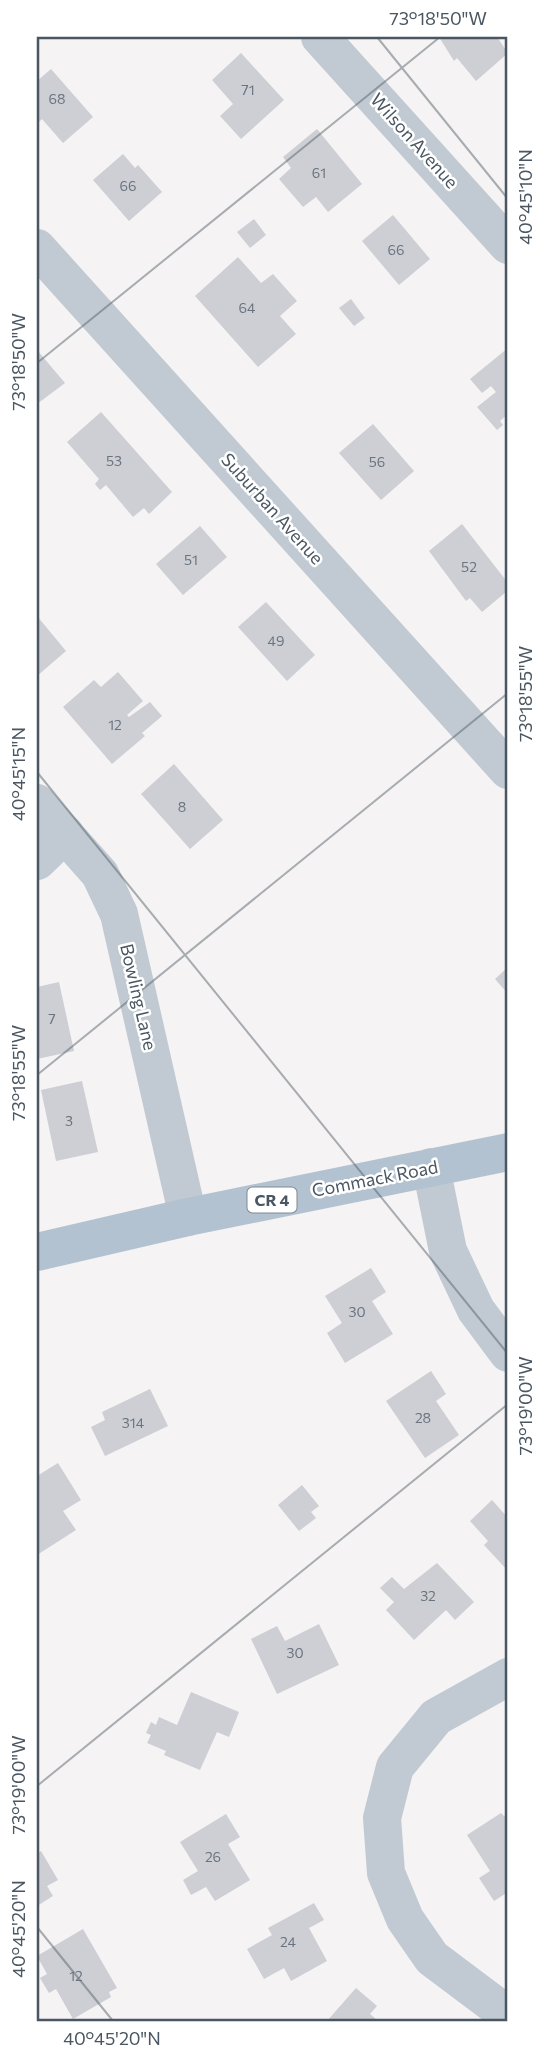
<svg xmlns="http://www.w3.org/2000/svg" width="545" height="2058" viewBox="0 0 545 2058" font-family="Commissioner,sans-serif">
<rect width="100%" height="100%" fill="#f5f3f3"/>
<g fill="#cdcfd5">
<polygon points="439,37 497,37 508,53 476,81 457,58 454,61"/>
<polygon points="241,53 284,100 241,139 220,116 233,104 212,80"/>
<polygon points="51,69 93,117 63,143 42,119 39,122 37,119 37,81"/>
<polygon points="317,129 362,184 328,212 316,197 303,207 279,179 291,168 283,157"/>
<polygon points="123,154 135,168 138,165 162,192 129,221 93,180"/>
<polygon points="393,215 430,259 399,285 362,241"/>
<polygon points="254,219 266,235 250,248 237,232"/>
<polygon points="238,257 261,283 273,274 297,301 280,316 296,334 258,367 195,296"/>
<polygon points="351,299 365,318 354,326 339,308"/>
<polygon points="508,348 508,414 500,421 503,425 497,430 477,407 496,392 491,386 482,393 470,379"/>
<polygon points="37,350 65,383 37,404"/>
<polygon points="101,412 172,492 149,514 144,508 133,517 106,485 100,490 95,484 99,479 67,442"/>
<polygon points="373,424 414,471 381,500 339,453"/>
<polygon points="462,524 508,583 506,592 482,612 470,598 466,601 429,551"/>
<polygon points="200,526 227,557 183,595 156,564"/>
<polygon points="266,602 315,655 287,681 238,627"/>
<polygon points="37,616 66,651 37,676"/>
<polygon points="118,672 143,701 127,715 129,717 150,702 162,716 142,733 145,736 112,764 63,707 94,680 101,687"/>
<polygon points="174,764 223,820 190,849 141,794"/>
<polygon points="508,967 508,994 495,979"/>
<polygon points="59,982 74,1051 37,1059 37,987"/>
<polygon points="82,1081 98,1152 56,1161 41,1090"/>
<polygon points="371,1268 386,1292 372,1301 393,1334 345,1363 327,1333 342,1323 325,1296"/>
<polygon points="431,1371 446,1394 436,1401 459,1435 425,1458 386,1401"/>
<polygon points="150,1389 168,1426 105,1456 91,1427 105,1420 102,1412"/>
<polygon points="58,1463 81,1500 63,1511 76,1530 37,1555 37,1476"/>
<polygon points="302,1485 319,1506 311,1512 316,1518 299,1531 278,1505"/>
<polygon points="492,1500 508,1518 508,1571 484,1545 488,1541 470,1521"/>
<polygon points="437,1563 474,1602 455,1620 446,1610 414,1640 386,1610 394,1602 380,1588 392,1577 404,1589"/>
<polygon points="319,1624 339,1665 277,1694 251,1639 277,1626 285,1641"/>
<polygon points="191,1692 239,1712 229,1737 217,1732 200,1770 164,1755 166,1751 147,1743 151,1735 146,1733 151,1722 156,1725 159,1717 177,1725"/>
<polygon points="501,1813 504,1816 508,1813 508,1892 494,1901 479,1878 490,1871 467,1835"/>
<polygon points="226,1814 240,1837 228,1844 250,1880 215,1901 206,1887 191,1895 183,1880 198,1871 180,1842"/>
<polygon points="41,1851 58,1880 47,1886 53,1896 37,1906 37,1853"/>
<polygon points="314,1903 324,1920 309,1928 327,1961 291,1981 284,1968 264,1979 247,1949 272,1935 268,1928"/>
<polygon points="83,1929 117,1988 109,1992 111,1997 73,2019 56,1989 49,1993 40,1978 47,1974 37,1956"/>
<polygon points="356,1988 377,2006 370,2014 378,2021 327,2021"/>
</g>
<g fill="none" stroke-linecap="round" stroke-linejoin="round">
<g stroke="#c1cad2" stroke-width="38">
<polyline points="320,37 508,245"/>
<polyline points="37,248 508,770"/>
<polyline points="37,803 100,874 119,914 188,1217"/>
<polyline points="37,861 65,834"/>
<polyline points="431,1167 448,1251 476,1310 508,1353"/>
<polyline points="508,1677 436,1717 395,1767 382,1818 386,1873 405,1919 432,1958 508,2015"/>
</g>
<polyline stroke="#b3c2d1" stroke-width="38" points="37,1252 188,1217 508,1152"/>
</g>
<path fill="none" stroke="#4a5661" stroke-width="2" stroke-opacity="0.45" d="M377,37L508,199M37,363L440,37M37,772L508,1354M37,1075L508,693M37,1786L508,1404M37,1927L113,2021"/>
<g text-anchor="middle" stroke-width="5" stroke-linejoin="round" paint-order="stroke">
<g font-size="14" fill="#6b747e">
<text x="248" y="95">71</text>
<text x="57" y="104">68</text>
<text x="319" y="178">61</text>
<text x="128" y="191">66</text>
<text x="396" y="255">66</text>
<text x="247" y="313">64</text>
<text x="114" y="466">53</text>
<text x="377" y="467">56</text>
<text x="191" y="565">51</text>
<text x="469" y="572">52</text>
<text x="276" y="646">49</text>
<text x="115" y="730">12</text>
<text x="182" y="812">8</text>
<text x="52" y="1024">7</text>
<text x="69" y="1126">3</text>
<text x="357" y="1317">30</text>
<text x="423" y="1423">28</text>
<text x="133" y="1428">314</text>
<text x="428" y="1601">32</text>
<text x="295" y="1658">30</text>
<text x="213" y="1862">26</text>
<text x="288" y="1947">24</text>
<text x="76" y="1981">12</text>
</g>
<rect fill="#fff" stroke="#808990" stroke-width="2" x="247.5" y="1187.5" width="49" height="25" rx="5"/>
<g font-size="16" font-weight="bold" fill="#4a5661">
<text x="272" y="1206">CR 4</text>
</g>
<g font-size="18" fill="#4a5661" stroke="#fff">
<text transform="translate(414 141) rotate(48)" y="6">Wilson Avenue</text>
<text transform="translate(272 509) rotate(48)" y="6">Suburban Avenue</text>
<text transform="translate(138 997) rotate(77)" y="6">Bowling Lane</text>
<text transform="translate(375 1179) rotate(-11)" y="6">Commack Road</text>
</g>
</g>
<rect width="545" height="2058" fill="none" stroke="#ffffff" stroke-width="77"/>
<rect x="38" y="38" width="468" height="1982" fill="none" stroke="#4a5661" stroke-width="2.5"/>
<g font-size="18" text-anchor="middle" fill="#4a5661">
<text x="438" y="25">73°18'50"W</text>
<text transform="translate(526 197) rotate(-90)" y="6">40°45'10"N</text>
<text transform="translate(19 362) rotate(-90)" y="6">73°18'50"W</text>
<text transform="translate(526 694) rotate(-90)" y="6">73°18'55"W</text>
<text transform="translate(19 774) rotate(-90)" y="6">40°45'15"N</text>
<text transform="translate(19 1073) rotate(-90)" y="6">73°18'55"W</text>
<text transform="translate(526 1406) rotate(-90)" y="6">73°19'00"W</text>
<text transform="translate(19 1785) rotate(-90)" y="6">73°19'00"W</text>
<text transform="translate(19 1929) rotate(-90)" y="6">40°45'20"N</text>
<text x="112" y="2045">40°45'20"N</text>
</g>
</svg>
